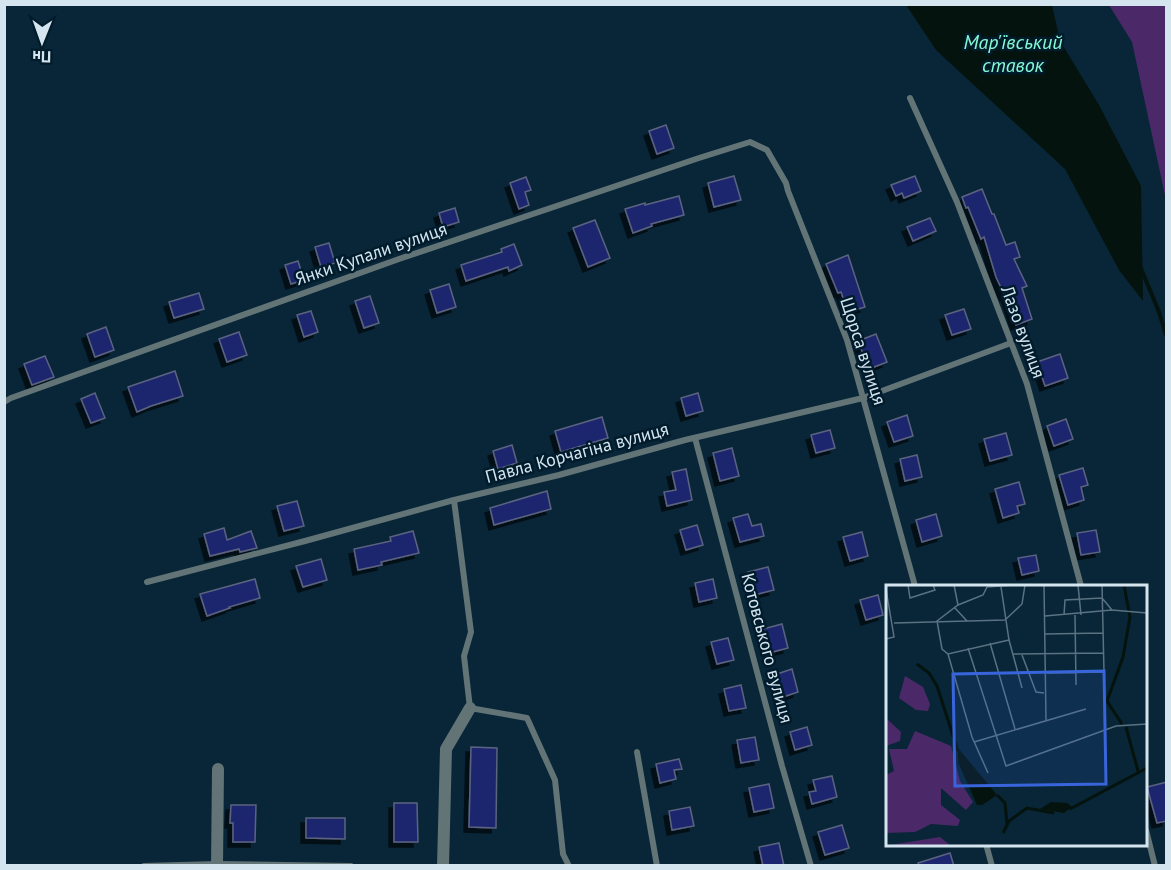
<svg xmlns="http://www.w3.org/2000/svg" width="1171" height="870" viewBox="0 0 1171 870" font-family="'PT Sans',sans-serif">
<defs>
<filter id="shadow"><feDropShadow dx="-5" dy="5" stdDeviation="0" flood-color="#0009"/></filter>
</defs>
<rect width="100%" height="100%" fill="#082637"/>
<polygon fill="#4b2968" points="1109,5 1166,5 1166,200 1132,42"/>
<polygon fill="#04130d" points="906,5 1052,5 1060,41 1099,105 1141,186 1143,301 1119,270 1065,169 936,50"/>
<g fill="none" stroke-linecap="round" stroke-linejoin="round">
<polyline stroke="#04130d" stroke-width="4" points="1140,266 1159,312 1166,335"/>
</g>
<g fill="#1f276e" stroke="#5b6380" stroke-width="1.5" filter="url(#shadow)">
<polygon points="666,125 674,148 657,154 649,131"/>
<polygon points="734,176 741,200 714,207 708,183"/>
<polygon points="915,176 921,191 904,198 902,193 896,196 891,185"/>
<polygon points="526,177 531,190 525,192 529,205 519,209 510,183"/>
<polygon points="982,189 992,214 994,214 1006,245 1015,242 1020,257 1014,259 1027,286 1022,288 1032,319 1016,325 1006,295 1005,296 996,277 984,237 981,239 968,207 966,208 962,197"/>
<polygon points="679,196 684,215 651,224 652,226 633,233 625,209 645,203 645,205"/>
<polygon points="455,208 459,222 443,227 439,213"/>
<polygon points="930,218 936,231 913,241 907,227"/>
<polygon points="595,220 610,258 588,267 573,228"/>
<polygon points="329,243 335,263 321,267 315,247"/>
<polygon points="514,244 522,265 509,271 508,267 466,281 461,265 502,252 501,249"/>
<polygon points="848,255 865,307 848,312 841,292 838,293 826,264"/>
<polygon points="298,261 304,280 291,284 285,265"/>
<polygon points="449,284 456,307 437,313 430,290"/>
<polygon points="199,293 204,309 174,318 169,302"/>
<polygon points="370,296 379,323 364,328 355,301"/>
<polygon points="964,309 971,329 952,335 945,315"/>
<polygon points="311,311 318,332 304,337 297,315"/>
<polygon points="106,327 114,350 95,357 87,334"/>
<polygon points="239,332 247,355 227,362 219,339"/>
<polygon points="876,334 887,362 869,369 858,341"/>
<polygon points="1060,354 1068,378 1045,386 1037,362"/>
<polygon points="45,356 54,377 32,385 24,364"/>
<polygon points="175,371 183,396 151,406 137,412 128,387"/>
<polygon points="95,393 105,418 91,423 81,399"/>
<polygon points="698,393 703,411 686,416 681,398"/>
<polygon points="907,415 913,436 894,442 887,422"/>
<polygon points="602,417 608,438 561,452 555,431"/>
<polygon points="1066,419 1073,439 1054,446 1047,426"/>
<polygon points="830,430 835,448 816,453 811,435"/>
<polygon points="1006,433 1012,455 990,461 984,439"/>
<polygon points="512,445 517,463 498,469 493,451"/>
<polygon points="732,448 739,476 720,481 713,453"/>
<polygon points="917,455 922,477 905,481 900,459"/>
<polygon points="1083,468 1088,485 1081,487 1084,500 1068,505 1059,475"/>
<polygon points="686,469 692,500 667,506 664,492 676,490 672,472"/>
<polygon points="1019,482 1025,504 1017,506 1019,513 1003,518 995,489"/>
<polygon points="547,491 551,509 494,525 490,508"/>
<polygon points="297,501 304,526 284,531 277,506"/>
<polygon points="748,514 752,526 761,524 764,536 740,542 733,518"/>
<polygon points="936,514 942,536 922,542 916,520"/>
<polygon points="697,525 703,545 686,550 680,530"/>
<polygon points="224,528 227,540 251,531 257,548 240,552 239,549 210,556 204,534"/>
<polygon points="1096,530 1100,552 1081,555 1077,533"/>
<polygon points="413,531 419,553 381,562 382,565 358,570 354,549 391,541 390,537"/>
<polygon points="862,532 868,556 850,561 843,537"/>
<polygon points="1036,555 1039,571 1022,575 1018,558"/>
<polygon points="321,559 327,580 303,587 296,566"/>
<polygon points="768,567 774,590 754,595 748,572"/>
<polygon points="255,579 260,598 229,607 230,608 207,616 200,594"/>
<polygon points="713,579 717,598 699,602 695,583"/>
<polygon points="878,595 883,615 866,620 860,600"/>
<polygon points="782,624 788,648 769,653 763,629"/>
<polygon points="728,638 734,660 717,664 711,642"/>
<polygon points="792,669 798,692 783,697 777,674"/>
<polygon points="741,685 746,708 729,711 724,689"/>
<polygon points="807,727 812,745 795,750 790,732"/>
<polygon points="755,737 759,760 741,763 737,740"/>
<polygon points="471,747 497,748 496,828 469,827"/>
<polygon points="679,759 682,769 674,770 676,779 660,783 656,764"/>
<polygon points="832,776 837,797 812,804 809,792 816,791 813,780"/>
<polygon points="1167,782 1167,821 1157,823 1147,787"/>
<polygon points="769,784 774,808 754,812 749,788"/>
<polygon points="394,803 417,803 418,842 394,842"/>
<polygon points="231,805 256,805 255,842 233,842 233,823 230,823"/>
<polygon points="690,807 694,826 672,830 669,811"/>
<polygon points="306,818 345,818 345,839 306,838"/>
<polygon points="842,825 849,848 825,855 818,832"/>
<polygon points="779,843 784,866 763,866 759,847"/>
<polygon points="950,853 954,866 919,866 918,863"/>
</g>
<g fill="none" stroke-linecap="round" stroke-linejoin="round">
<g stroke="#627476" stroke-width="6">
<polyline points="910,98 957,202 1027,384 1081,586"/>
<polyline points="4,402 11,398 399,259 699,158 750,142 767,150 786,183 788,191 847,340 915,586"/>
<polyline points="695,438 782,766 811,866"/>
<polyline points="454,500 471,632 464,656 470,708 527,718 555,780 563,854 569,866"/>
<polyline points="147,582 305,541 454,500 559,475 685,440 863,398 1011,343"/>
<polyline points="637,752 657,866"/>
<polyline points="1146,830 1155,866"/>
<polyline points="986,844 992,866"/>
<polyline points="144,866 217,864 351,866"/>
</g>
<g stroke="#627476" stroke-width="12">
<polyline points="217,866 218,769"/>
<polyline points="443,866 446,749 470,708"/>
</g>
</g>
<g text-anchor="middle" stroke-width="5" stroke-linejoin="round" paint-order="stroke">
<g font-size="18" fill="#d5e5f0" stroke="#001c2c">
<text transform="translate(371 254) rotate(-19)" y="6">Янки Купали вулиця</text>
<text transform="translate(1023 332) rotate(70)" y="6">Лазо вулиця</text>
<text transform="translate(863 351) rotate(72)" y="6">Щорса вулиця</text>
<text transform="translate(577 453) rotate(-15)" y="6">Павла Корчагіна вулиця</text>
<text transform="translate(767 648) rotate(75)" y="6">Котовського вулиця</text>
</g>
<g font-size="20" font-style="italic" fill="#85fad2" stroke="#001c2c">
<text x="1013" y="49">Мар'ївський<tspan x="1013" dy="23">ставок</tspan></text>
</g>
</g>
<g transform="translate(886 585)">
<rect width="261" height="261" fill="#082637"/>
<path d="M19,91L37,102L44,119L42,126L30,125L13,113ZM0,133L15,147L14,156L0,161ZM29,146L65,161L74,196L87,217L80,225L55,203V220L74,235L72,241L45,239L29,247L0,248V190L8,186L3,164H21ZM54,252L65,261H0L4,260Z" fill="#4b2968"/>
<path d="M72,163L111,210L96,220H91L72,177ZM165,217L181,218L186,222L178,228L154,224Z" fill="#04130d"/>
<path fill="none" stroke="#04130d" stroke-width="3" d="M31,79L43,88L51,101L72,166M236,139L221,116L237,72L244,32L238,0M240,142L252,186M111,210L119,218L121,239M184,224L261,183M117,248L123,236L141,223L168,228"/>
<path fill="none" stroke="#5a7281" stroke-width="1.5" d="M22,0L24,13L49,5L47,0M68,0L72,20M158,0L160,135M192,0L195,30M115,2L123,55L136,103M0,4L8,52L0,54M68,22L81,36M178,30L179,15L216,13L226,25M189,30L190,100M159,31L226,25L261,28M119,35L136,19L139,0M8,38L119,35M159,49L217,48M123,55L62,69L56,64L51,36L72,20L97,10L101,2L127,0M104,58L129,144M82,63L120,181L230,141L261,139M62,69L86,152L102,188M127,69L217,68M136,70L150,107L158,108M161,88L218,87L216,0M88,157L200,124"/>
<path fill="#3965dc" fill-opacity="0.15" stroke="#3965dc" stroke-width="3" d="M218,86L220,199L69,201L67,89Z"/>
<rect width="261" height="261" fill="none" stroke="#d5e5f0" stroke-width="3"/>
</g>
<rect width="1171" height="870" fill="none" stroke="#d5e5f0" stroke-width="12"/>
<g transform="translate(42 42) rotate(181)" stroke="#001c2c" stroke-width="4.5" paint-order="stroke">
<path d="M0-4.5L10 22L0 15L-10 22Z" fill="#d5e5f0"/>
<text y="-9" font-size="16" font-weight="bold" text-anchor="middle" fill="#d5e5f0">Пн</text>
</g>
</svg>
